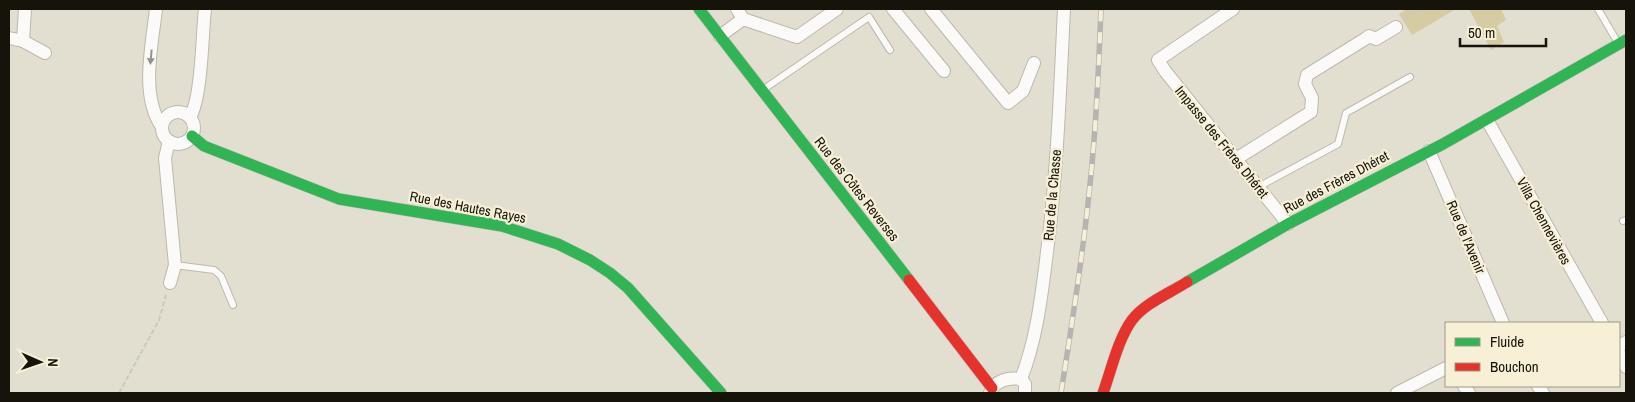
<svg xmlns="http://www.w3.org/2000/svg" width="1635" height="402" viewBox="0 0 1635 402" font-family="'Archivo Narrow',sans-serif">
<rect width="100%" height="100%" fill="#e2ded0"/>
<g fill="#d6cca3">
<polygon points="1407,9 1456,9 1412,35 1399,14"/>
<polygon points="1469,9 1501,9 1506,20 1497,26 1504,42 1491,50"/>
</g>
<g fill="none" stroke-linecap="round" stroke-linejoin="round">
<g stroke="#bcb9ae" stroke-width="8">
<g id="lane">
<polyline points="1598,9 1618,43"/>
<polyline points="764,89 869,17 890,50"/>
<polyline points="1258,187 1338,144 1346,113 1410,77"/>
<polyline points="1623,221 1626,220"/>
<polyline points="175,265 214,270 221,276 233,305"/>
</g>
</g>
<g stroke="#bcb9ae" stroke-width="14">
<g id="street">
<path d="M156,9C152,45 140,96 162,127"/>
<polyline points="737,9 743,19 797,37 837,9"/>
<polyline points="893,9 944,71"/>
<polyline points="931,9 1008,103 1023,91 1034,63"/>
<polyline points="1233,9 1158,60 1165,71 1288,224"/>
<polyline points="720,36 743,19"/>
<polyline points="9,38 23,41 45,53"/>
<polyline points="23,41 25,9"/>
<circle cx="178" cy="128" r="16"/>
<path d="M190,117C202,97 202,35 205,9"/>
<polyline points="1487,120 1602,323"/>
<polyline points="169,141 165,158 175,265 170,283"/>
<polyline points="1429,151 1503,323"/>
<polyline points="1236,159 1311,112 1312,98 1305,84 1307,75 1365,39 1369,36 1376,39 1396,27"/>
<polyline points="1619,346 1626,342"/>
<polyline points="1619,353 1626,367"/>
<path d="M1021,379C1036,341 1041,300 1046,260C1057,177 1060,92 1064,9"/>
<polyline points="1464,386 1469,393"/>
<polyline points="1538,386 1543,393"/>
<path d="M990,393C995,380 1009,377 1021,379L1025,384V393"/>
<polyline points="1397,393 1446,368"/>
</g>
</g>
<g stroke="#bcb9ae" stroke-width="12">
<g id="fast">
<polyline points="699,9 909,280"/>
<polyline points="192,136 204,146 339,199 502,226 558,244 590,260 610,273 628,288 721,393"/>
<polyline points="1187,282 1288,224 1443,144 1626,40"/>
</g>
</g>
<g stroke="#bcb9ae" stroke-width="12">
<g id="jam">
<polyline points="909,280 992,388"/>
<path d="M1103,393C1111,371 1118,339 1132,320C1145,303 1170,293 1187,282"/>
</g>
</g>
<g stroke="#c9c8c4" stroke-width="2" stroke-dasharray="5 2.5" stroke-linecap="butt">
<polyline points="1404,18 1421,9"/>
<polyline points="119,393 159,320 166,295"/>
</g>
<use href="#lane" stroke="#fbfaf8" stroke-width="6"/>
<use href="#street" stroke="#fbfaf8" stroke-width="12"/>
<use href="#fast" stroke="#30b455" stroke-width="11"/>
<use href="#jam" stroke="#e5322d" stroke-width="11"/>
<g stroke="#b5b4b1" stroke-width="5.5">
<path id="rail" d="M1061,393C1073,317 1085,241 1092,164C1097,112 1099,60 1101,9"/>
</g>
<use href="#rail" stroke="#f7f0d6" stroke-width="4" stroke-dasharray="11" stroke-linecap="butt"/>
</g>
<defs><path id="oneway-solid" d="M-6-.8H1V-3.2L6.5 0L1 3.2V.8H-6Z" transform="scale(1.25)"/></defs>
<use fill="#94928d" href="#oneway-solid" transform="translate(151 57) rotate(95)"/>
<g text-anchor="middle" stroke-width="4.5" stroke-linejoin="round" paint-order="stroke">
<g font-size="14" fill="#15130a" stroke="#f7f0d6">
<text transform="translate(1222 142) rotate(51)" y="5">Impasse des Frères Dhéret</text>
<text transform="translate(1336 182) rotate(-28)" y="5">Rue des Frères Dhéret</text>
<text transform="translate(857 189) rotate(52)" y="5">Rue des Côtes Reverses</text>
<text transform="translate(1052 195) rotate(-85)" y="5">Rue de la Chasse</text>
<text transform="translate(468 207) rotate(11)" y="5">Rue des Hautes Rayes</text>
<text transform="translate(1544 221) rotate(61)" y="5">Villa Chennevières</text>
<text transform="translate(1466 237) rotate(67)" y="5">Rue de l'Avenir</text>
</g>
</g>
<rect width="1635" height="402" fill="none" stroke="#15130a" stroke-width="20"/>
<rect x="1445" y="322" width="175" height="65" fill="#f7f0d6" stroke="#9d9884"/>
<rect x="1455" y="338" width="25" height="8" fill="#30b455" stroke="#9d9884"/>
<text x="1490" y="347" font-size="15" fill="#15130a">Fluide</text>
<rect x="1455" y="363" width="25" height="8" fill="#e5322d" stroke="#9d9884"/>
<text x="1490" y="372" font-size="15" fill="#15130a">Bouchon</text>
<g transform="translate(40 362) rotate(92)" stroke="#f7f0d6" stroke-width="4" paint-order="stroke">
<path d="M0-4L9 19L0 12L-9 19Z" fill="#15130a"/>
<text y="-8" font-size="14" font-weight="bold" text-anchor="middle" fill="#15130a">N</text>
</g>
<path d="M1460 38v8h86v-8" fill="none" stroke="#15130a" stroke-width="2.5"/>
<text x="1468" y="38" font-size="15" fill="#15130a" stroke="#f7f0d6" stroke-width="4" paint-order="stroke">50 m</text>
</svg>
